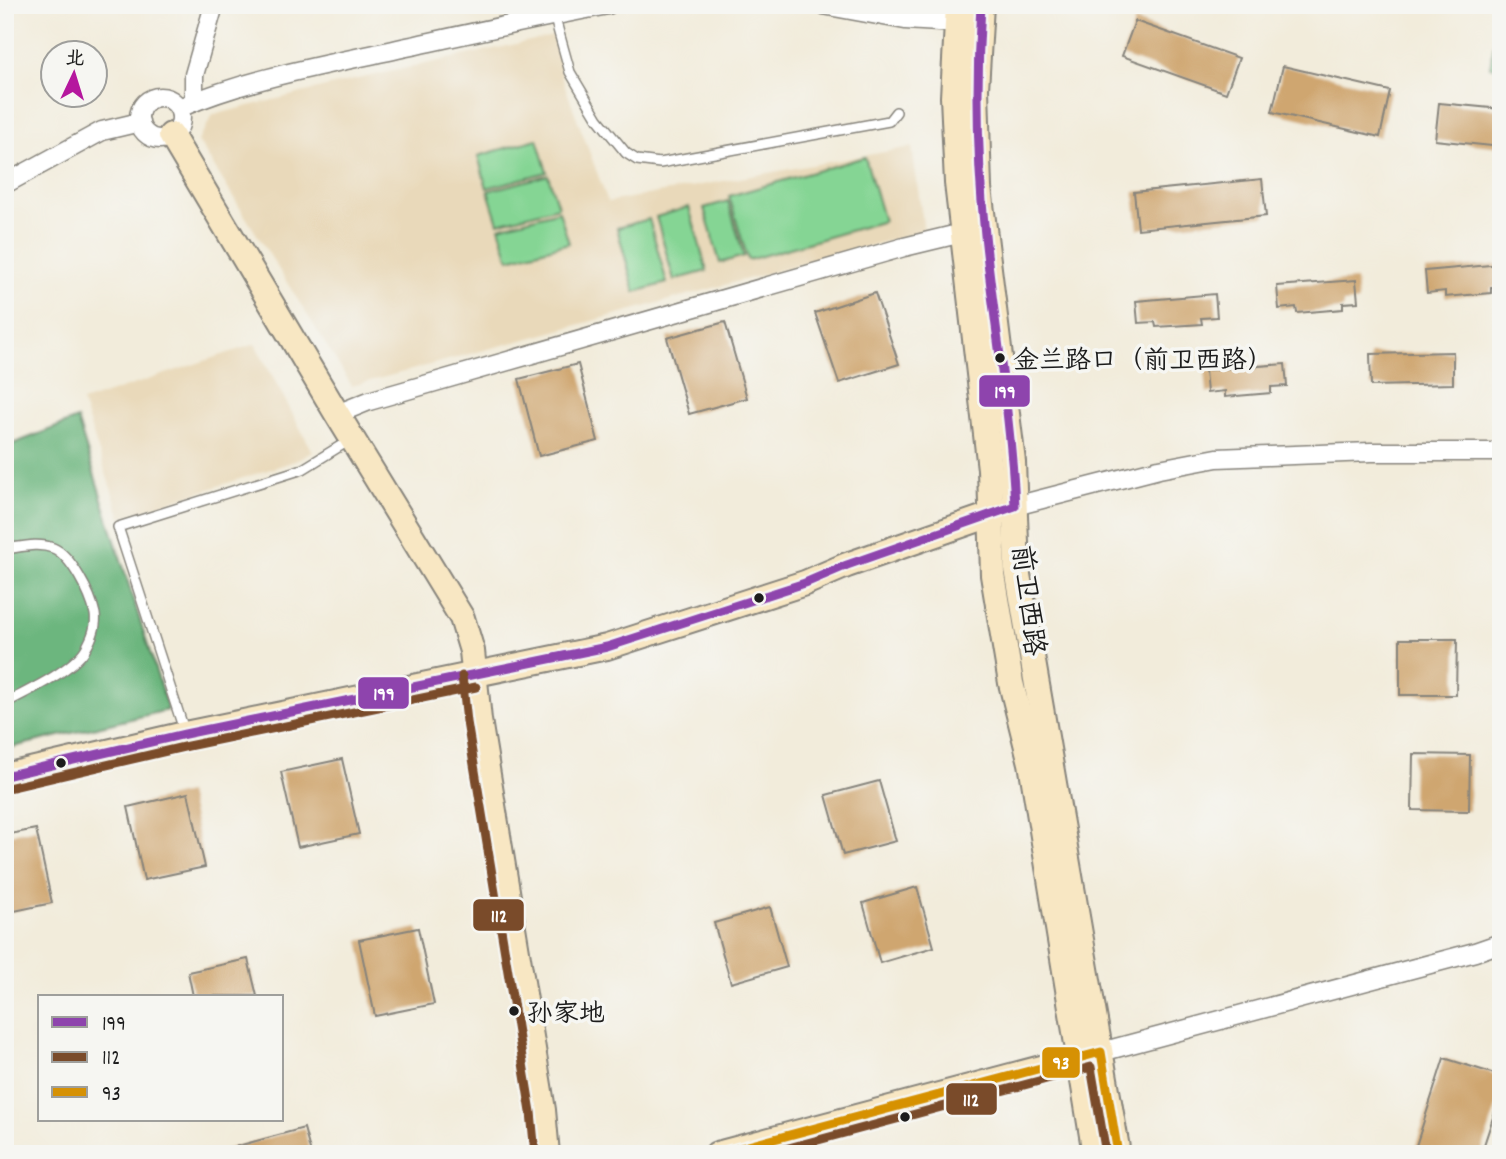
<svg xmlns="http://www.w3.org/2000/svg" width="1506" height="1159" viewBox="0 0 1506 1159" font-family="Dekko,'LXGW WenKai TC',sans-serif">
<rect width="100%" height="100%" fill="#f6f6f2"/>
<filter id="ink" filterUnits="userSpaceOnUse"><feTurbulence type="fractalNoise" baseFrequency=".0143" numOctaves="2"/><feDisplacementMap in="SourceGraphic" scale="14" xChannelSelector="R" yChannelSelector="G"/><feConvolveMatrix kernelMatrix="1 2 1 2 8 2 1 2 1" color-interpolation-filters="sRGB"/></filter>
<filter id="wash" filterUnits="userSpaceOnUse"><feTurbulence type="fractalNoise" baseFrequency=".00686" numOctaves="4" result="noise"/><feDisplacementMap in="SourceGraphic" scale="28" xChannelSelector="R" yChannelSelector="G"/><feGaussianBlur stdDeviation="1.57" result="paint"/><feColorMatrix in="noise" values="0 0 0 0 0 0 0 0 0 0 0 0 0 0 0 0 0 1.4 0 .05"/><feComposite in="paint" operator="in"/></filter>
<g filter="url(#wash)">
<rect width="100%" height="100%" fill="#f2ecdb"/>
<g fill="#e9d9ba">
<polygon points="557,35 562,78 608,202 912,147 924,231 352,386 198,141 213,115 366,77"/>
<polygon points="255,344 313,452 295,461 121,518 82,402"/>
</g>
<g fill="#85d594" stroke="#507858" stroke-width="2">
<polygon points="1501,5 1501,69 1490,67"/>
<polygon points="537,139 547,172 487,188 478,156"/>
<polygon points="865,157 884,221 748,260 729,196"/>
<polygon points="548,175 558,207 498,223 488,191"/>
<polygon points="728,201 744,256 720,263 704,208"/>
<polygon points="689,207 707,271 674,280 656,217"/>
<polygon points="559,211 569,243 509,259 499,227"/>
<polygon points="649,219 667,283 635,292 617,228"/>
</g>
<polygon fill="#6cb67e" stroke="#44694d" stroke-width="2" points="77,419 168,710 5,749 5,447"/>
<g id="blocks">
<g fill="#cfa670">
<polygon points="1135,21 1239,58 1226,93 1122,56"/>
<polygon points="1283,66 1390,91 1380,137 1272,112"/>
<polygon points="1439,103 1501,109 1501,147 1435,140"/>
<polygon points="1262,179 1266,216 1138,229 1134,192"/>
<polygon points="1501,264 1501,287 1491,288 1491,293 1445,297 1445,291 1427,293 1425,271"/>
<polygon points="1356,280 1358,302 1343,303 1343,309 1297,313 1296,307 1279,309 1277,286"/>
<polygon points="875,293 899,364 839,383 815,313"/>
<polygon points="1215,294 1217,317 1201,318 1202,324 1156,327 1155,322 1138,323 1136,301"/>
<polygon points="725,322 747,398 689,414 667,338"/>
<polygon points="1453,352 1453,384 1371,386 1370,354"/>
<polygon points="578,364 598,441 539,456 519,379"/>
<polygon points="1285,364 1287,386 1271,387 1271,393 1225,397 1225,391 1207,393 1205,370"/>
<polygon points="1400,639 1457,639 1456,695 1400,695"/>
<polygon points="1413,754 1470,755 1469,811 1412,810"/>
<polygon points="342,759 359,834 298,847 281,772"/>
<polygon points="879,781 896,841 843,855 826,795"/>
<polygon points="188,793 205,867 144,880 128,807"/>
<polygon points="36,829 52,903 5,913 5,835"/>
<polygon points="917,887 934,947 880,963 863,903"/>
<polygon points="770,907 787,967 731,983 714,923"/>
<polygon points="418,928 434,1004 375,1016 359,940"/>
<polygon points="248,959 257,996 193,996 188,972"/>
<polygon points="1444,1058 1501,1076 1501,1093 1481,1154 1431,1154 1415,1149"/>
<polygon points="304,1128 311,1154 224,1154 223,1150"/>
</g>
</g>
</g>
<g filter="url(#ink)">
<use href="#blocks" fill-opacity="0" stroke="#87847c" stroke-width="2"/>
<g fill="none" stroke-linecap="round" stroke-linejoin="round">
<g stroke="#87847c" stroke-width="12">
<g id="lane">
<polyline points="554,15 570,72 598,119 626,153 637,160 660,163 889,121 896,112"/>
<path d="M5,549C21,547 38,542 53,548C71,555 91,595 95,614C97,626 91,640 85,650C71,671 28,691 5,703"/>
<polyline points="185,733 118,527 303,469 350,440"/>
</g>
</g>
<g stroke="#87847c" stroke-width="21">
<g id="street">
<polyline points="823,5 905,20 956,23"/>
<circle cx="160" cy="118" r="21"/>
<polyline points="194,102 194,75 214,5"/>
<path d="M179,108C244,80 315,67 384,52C458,36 533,19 608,5"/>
<polyline points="5,184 102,131 140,122"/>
<polyline points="337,414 369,401 904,247 962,233"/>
<polyline points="1015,506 1159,469 1217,458 1371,452 1501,452"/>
<polyline points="1101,1052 1475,952 1501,943"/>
</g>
</g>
<g stroke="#87847c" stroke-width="28">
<g id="secondary">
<polyline points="958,5 953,97 957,183 990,469 993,575 1011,683 1031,763 1095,1154"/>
<polyline points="981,5 976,89 979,188 1013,462 1017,569 1118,1154"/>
<polyline points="171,135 337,414 462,618 472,651 479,720 543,1110 547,1154"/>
<polyline points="5,776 185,734 607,647 805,583 847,565 1005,510"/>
<polyline points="717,1154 1094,1054"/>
</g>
</g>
<use href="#lane" stroke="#fff" stroke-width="9"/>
<use href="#street" stroke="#fff" stroke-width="18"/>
<use href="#secondary" stroke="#f8e7c3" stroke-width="24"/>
<g stroke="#f6f6f2" stroke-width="14">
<path id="bus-1" d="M5,776L185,734L607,647L805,583L847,565L1015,506C1011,415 994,325 985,235C977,158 976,82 981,5"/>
</g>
<g stroke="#f6f6f2" stroke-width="14">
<g id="bus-2">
<polyline points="462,676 467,722 531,1112 535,1154"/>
<polyline points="8,788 188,746 476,687"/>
<polyline points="766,1154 1091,1067 1106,1154"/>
</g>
</g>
<g stroke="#f6f6f2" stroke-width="14">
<polyline id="bus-3" points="718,1154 1101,1052 1118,1154"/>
</g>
<use href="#bus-1" stroke="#8e44ad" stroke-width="9"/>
<use href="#bus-2" stroke="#7a4b2a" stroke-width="9"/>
<use href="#bus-3" stroke="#d69104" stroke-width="9"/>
</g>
</g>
<g fill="#1c1c1c" stroke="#f6f6f2" stroke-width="2.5">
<circle cx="1000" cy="358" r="6"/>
<circle cx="759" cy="598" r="6"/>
<circle cx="61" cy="763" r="6"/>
<circle cx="514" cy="1011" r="6"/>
<circle cx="905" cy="1117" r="6"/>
</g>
<g text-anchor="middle" stroke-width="7" stroke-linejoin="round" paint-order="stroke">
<g font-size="26" fill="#1c1c1c" stroke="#f6f6f2" text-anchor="start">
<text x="1013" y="368">金兰路口（前卫西路）</text>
<text x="527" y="1021">孙家地</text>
</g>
<g font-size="28" fill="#1c1c1c" stroke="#f6f6f2">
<text transform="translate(1030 600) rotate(83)" y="10">前卫西路</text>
</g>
</g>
<g stroke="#f6f6f2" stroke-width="2.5">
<rect x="978" y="374" width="53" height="34" rx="7" fill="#8e44ad"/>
<rect x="357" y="676" width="53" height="34" rx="7" fill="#8e44ad"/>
<rect x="472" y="898" width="53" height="34" rx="7" fill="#7a4b2a"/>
<rect x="1041" y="1046" width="40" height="33" rx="7" fill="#d69104"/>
<rect x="945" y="1082" width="53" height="34" rx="7" fill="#7a4b2a"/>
</g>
<g font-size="19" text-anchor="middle" font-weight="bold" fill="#fff">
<text x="1005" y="398">199</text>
<text x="384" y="700">199</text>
<text x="499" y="922">112</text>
<text x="1061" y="1069">93</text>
<text x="971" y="1106">112</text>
</g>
<rect width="1506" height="1159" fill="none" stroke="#f6f6f2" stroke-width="28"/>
<rect x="38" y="995" width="245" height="126" fill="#f6f6f2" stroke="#9f9f9c" stroke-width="2"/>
<rect x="52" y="1017" width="35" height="10" fill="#8e44ad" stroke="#9f9f9c" stroke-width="2"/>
<text x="102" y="1030" font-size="21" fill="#1c1c1c">199</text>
<rect x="52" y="1052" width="35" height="10" fill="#7a4b2a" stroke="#9f9f9c" stroke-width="2"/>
<text x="102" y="1064" font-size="21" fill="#1c1c1c">112</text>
<rect x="52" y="1087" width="35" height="10" fill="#d69104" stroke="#9f9f9c" stroke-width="2"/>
<text x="102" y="1100" font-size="21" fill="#1c1c1c">93</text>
<g transform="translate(74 74) rotate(4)"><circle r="33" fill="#f6f6f2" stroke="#9f9f9c" stroke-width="2"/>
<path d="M0-5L12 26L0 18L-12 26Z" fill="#b5179e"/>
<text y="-10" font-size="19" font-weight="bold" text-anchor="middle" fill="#1c1c1c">北</text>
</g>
</svg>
